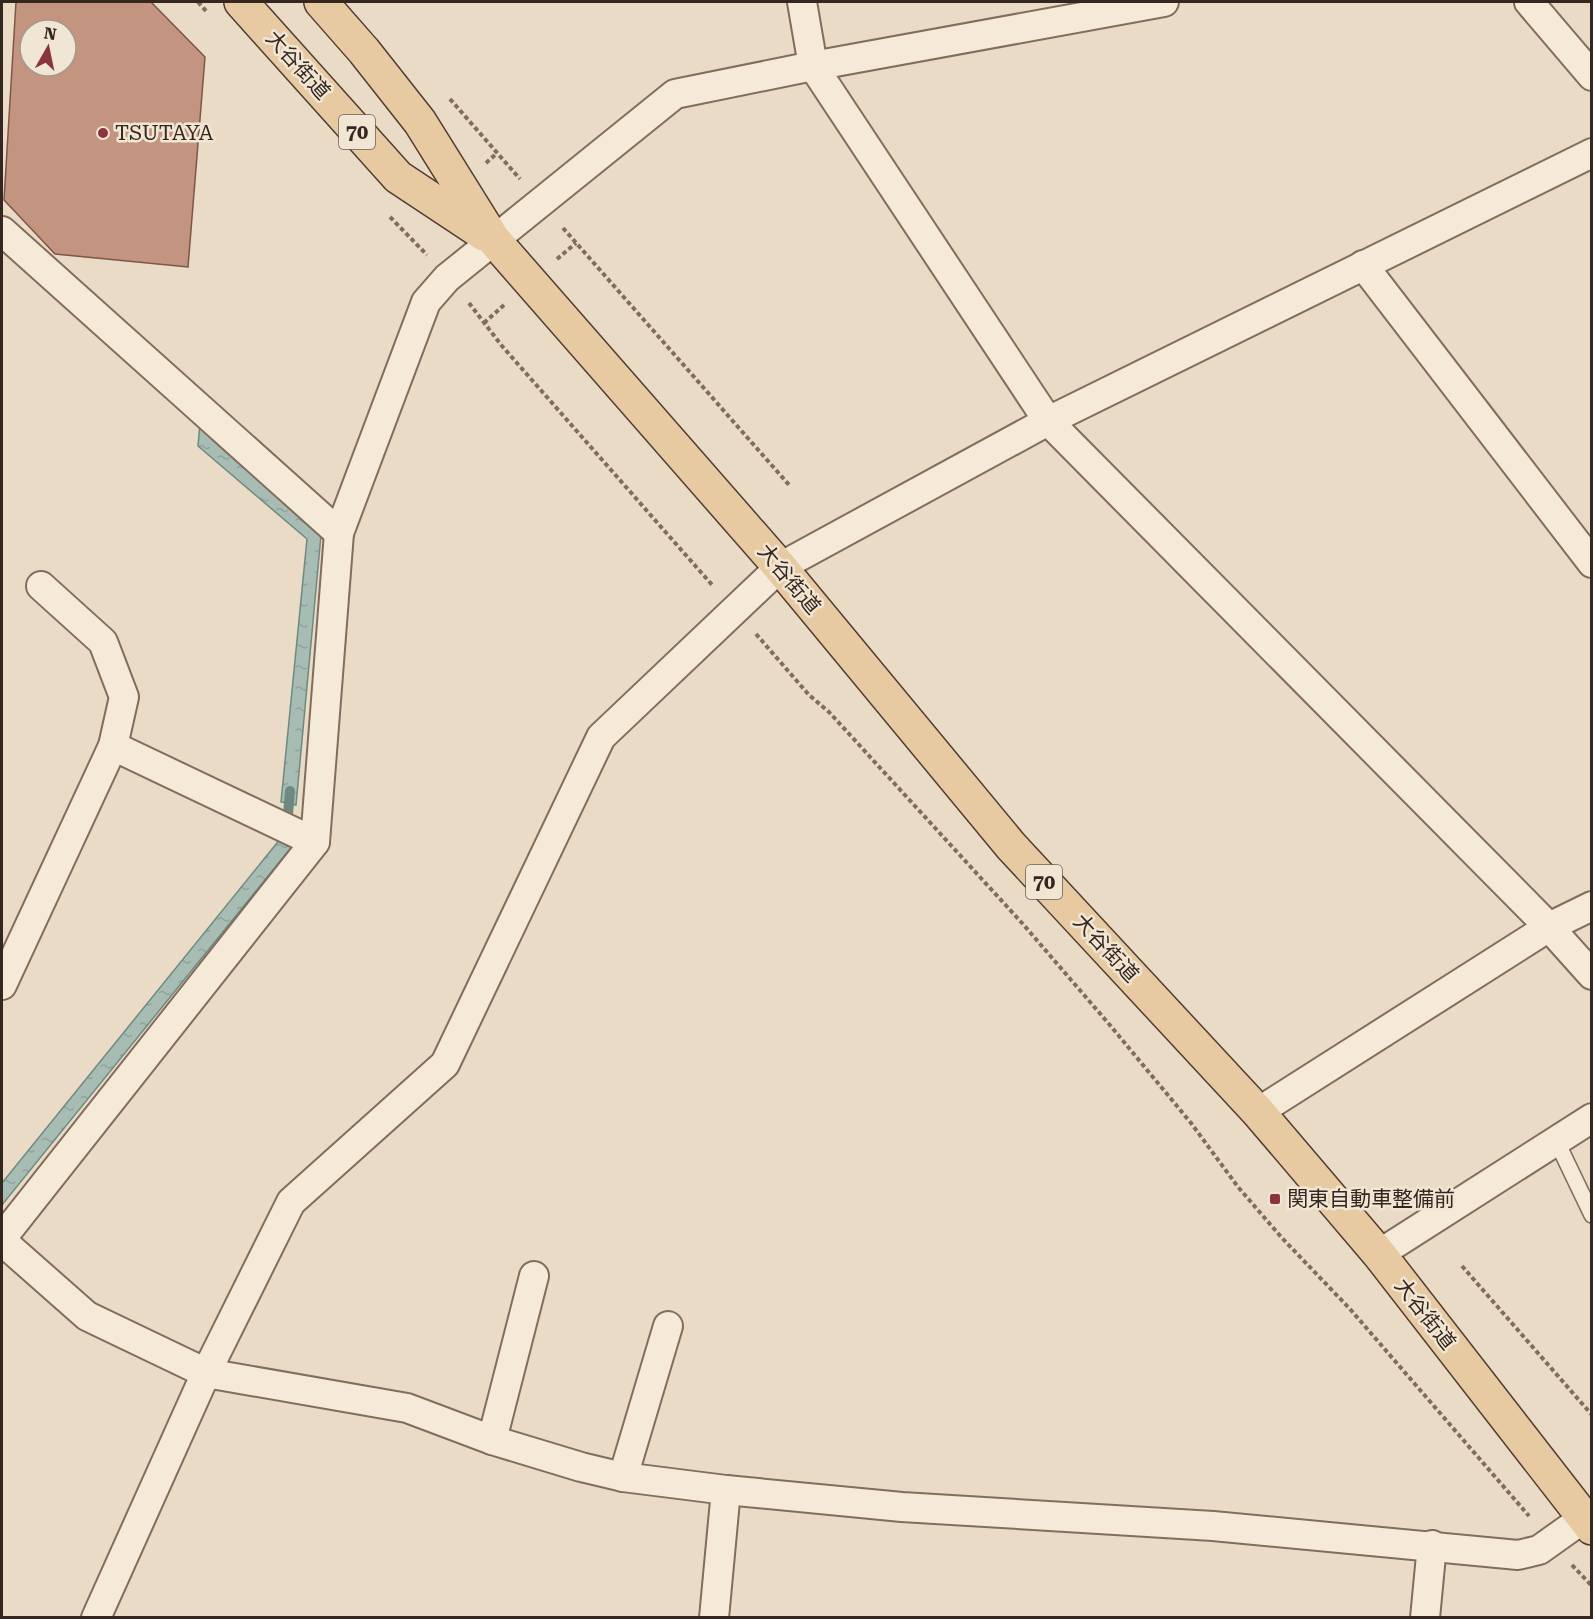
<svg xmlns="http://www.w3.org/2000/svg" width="1593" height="1619" viewBox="0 0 1593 1619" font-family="'Roboto Serif','Noto Sans JP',serif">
<defs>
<pattern id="water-ripples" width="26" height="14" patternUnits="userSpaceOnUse" patternTransform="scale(1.5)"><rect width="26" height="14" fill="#a7bdb4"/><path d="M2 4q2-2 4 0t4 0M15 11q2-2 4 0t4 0" fill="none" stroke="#90a29a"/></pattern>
</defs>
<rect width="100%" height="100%" fill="#e9dbc6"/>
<g fill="url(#water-ripples)" stroke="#6e8a80" stroke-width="1.5">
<polygon points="200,423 211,432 211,439 321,535 296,805 281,802 307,539 198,446"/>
<polygon points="281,838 294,844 2,1205 2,1183"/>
</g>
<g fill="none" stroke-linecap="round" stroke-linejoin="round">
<polyline stroke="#6e8a80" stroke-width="10" points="287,826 290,791"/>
</g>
<path fill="#c39480" stroke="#7e5646" stroke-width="1.5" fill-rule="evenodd" d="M16,2H151L205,57L188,267L55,254L4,200ZM30,30H66V66H30Z"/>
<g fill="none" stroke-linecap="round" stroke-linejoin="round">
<g stroke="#826d5d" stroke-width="18">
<polyline id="lane" points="1556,1140 1592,1215"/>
</g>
<g stroke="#826d5d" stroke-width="32">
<g id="street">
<polyline points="802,2 813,66 1048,421 1549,927 1592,975"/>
<polyline points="1529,2 1592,76"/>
<polyline points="2,231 339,533"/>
<polyline points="1363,265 1592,563"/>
<polyline points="41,586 103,642 124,697 113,746 315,842"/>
<polyline points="2,985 113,746"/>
<polyline points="1258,1112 1549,927 1592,906"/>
<polyline points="2,1238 315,842 339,533 426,302 447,278 675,94 813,66 1164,2"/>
<polyline points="2,1241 87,1316 206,1373 407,1408 492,1440 581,1467 623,1477 726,1490 902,1507 1213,1526 1518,1555 1539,1550 1584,1518"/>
<polyline points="1379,1254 1592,1118"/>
<polyline points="492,1440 534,1276"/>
<polyline points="623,1477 668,1326"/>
<polyline points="96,1618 206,1373 291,1202 445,1064 601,737 780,567 1048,421 1592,153"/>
<polyline points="714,1618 726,1490"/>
<polyline points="1425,1618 1432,1545"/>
</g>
</g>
<g stroke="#503c31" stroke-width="36">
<g id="primary">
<polyline points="241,2 398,177 484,234"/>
<polyline points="321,2 364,51 420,122 493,239 780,567 1011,846 1258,1112 1379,1254 1592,1528"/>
</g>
</g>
<g stroke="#826d5d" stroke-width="4" stroke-dasharray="4.5 3" stroke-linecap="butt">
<polyline points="198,2 207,12"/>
<polyline points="450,99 520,179"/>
<polyline points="486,163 497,153"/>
<polyline points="390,217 427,255"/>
<polyline points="563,228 790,486"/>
<polyline points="557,259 576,243"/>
<polyline points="469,303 502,346 713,586"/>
<polyline points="484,323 504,305"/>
<polyline points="756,634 809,695 829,712 1022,923 1109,1024 1191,1123 1238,1187 1282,1238 1350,1309 1529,1516"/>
<polyline points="1462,1266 1592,1415"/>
<polyline points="1572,1565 1592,1586"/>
</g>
<use href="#lane" stroke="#f5e9d8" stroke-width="15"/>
<use href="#street" stroke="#f5e9d8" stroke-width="28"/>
<use href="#primary" stroke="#e8caa2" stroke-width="33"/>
</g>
<g fill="#8a343e" stroke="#f1e6d4" stroke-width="2">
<circle cx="103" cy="133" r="6"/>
<rect x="1269" y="1193" width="12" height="12" rx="3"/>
</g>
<g text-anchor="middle" stroke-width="5" stroke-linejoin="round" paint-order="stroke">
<g fill="#f1e6d4" stroke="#6d6056" stroke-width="1.5">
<rect x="339" y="115" width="36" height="34" rx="4.5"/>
<rect x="1026" y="865" width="36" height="34" rx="4.5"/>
</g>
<g font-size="20" font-weight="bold" fill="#342720">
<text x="357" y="139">70</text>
<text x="1044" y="889">70</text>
</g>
<g font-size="21" fill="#342720" stroke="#f1e6d4">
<text transform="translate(298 65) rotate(48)" y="7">大谷街道</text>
<text transform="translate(789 579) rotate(50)" y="7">大谷街道</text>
<text transform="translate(1106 948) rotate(47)" y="7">大谷街道</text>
<text transform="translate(1425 1314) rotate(52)" y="7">大谷街道</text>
</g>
<g font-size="21" fill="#342720" stroke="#f1e6d4" text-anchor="start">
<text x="115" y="140">TSUTAYA</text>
<text x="1287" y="1206">関東自動車整備前</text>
</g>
</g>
<rect width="1593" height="1619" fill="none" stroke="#342720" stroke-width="6"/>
<g transform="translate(48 48) rotate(9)"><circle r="28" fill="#f1e6d4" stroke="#a59a8c" stroke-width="1.5"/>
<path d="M0-4.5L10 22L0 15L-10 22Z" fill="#8a343e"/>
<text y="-9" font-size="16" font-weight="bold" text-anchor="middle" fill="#342720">N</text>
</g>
</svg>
